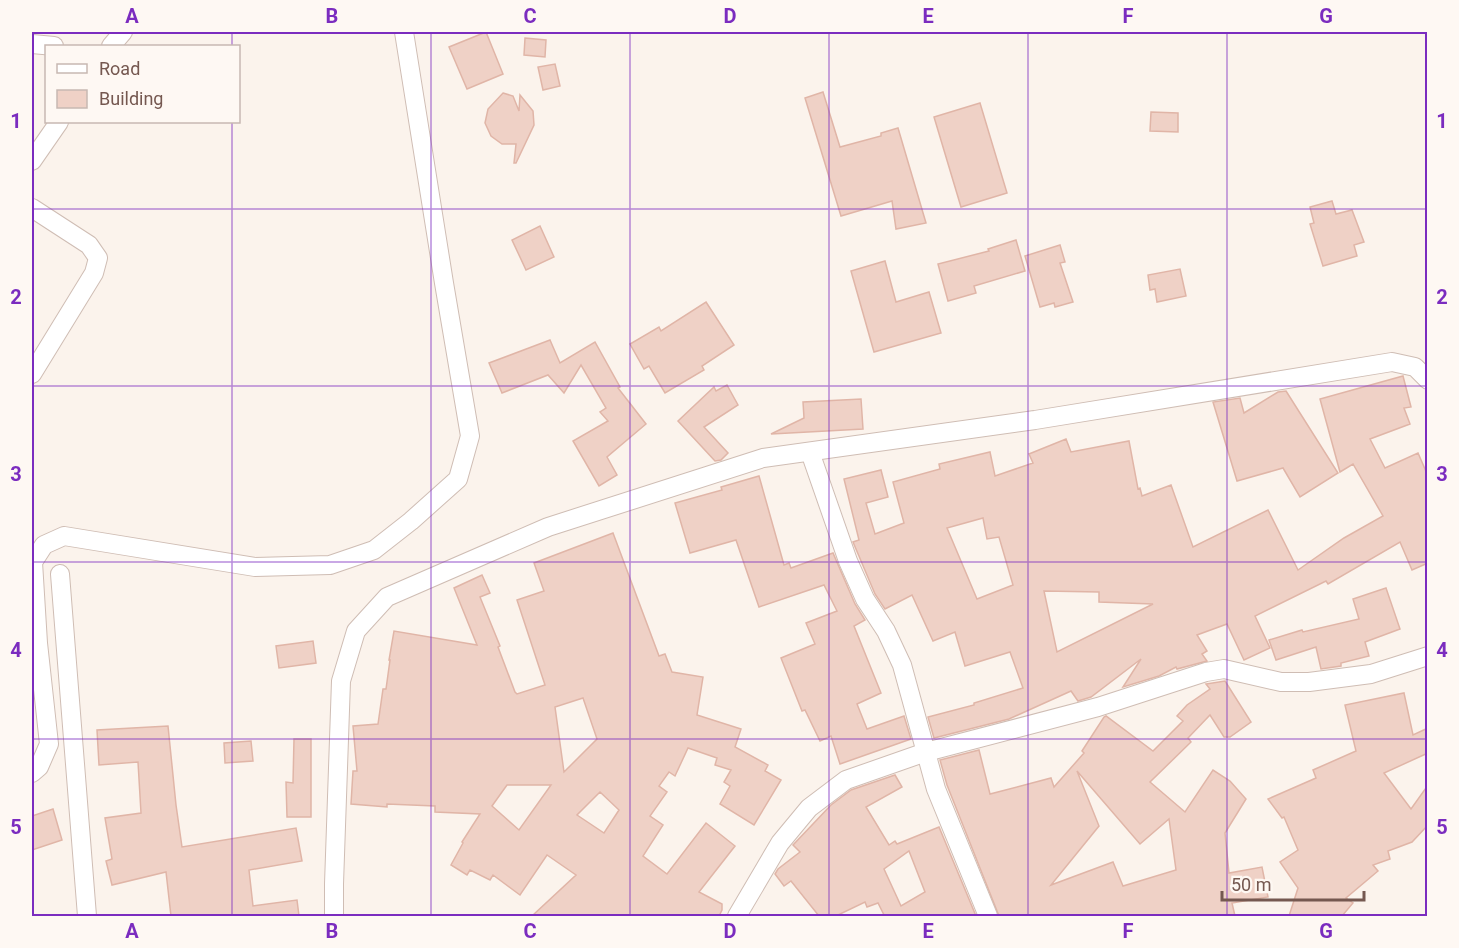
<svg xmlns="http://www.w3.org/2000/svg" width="1459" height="948" viewBox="0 0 1459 948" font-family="Roboto,sans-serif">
<rect width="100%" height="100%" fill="#fbf3ec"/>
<g fill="#efd1c6" stroke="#e0b5a7" stroke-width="1.5" fill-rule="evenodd">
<polygon points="486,32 503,74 467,89 449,47"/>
<polygon points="525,38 546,40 545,57 524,55"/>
<polygon points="555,64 560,86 543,90 538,67"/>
<polygon points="823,92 840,147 881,136 881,133 898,128 926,223 896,229 892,201 841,216 805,98"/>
<polygon points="503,93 513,96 519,111 520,95 533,111 534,125 516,163 514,163 516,144 502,144 491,136 485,123 488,109"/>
<polygon points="980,103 1007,193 961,207 934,117"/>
<polygon points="1151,112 1178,113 1178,132 1150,131"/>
<polygon points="1332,201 1336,214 1352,210 1364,242 1354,245 1357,256 1323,266 1310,224 1314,223 1310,207"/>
<polygon points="540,226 554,257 526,270 512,240"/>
<polygon points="1016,240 1025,271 974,286 976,293 948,301 938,264 989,251 988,249"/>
<polygon points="1060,245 1065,262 1060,263 1073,302 1055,307 1054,303 1040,307 1025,256"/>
<polygon points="885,261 896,302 929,292 941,333 874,352 851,271"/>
<polygon points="1180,269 1186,296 1157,302 1155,289 1150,290 1148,275"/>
<polygon points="706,302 734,345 702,366 704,370 665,393 649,366 644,369 630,344 659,327 661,331"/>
<polygon points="550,340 560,363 595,342 620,387 618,388 646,424 607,457 617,475 599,486 573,441 608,421 600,412 606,408 581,365 564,393 548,375 502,393 489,363"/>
<path d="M1403,376L1411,407L1404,408L1410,424L1370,439L1385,468L1418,453L1428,476V563L1412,570L1400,542L1328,584L1326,581L1255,616L1270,648L1244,660L1227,624L1197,635L1207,651L1202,654L1207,661L1177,669L1176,667L1159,676L1123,687L1141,659L1091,697L1078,701L1071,691L1009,719L934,738L928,717L974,705V703L1023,688L1010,652L965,666L955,632L933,641L912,595L885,609L875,594L853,542L859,540L844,479L881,470L888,497L866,503L875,534L904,523L893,482L940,469L939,464L990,452L995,476L1033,463L1029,454L1066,439L1071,452L1129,441L1138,489L1140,488L1142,496L1171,485L1193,547L1268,510L1298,570L1344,538L1383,516L1353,464L1340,472L1320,399ZM983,518L987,539L999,537L1013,585L977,599L947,528ZM1044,591L1099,592V602L1153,604L1057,652Z"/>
<polygon points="727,385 738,405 704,427 728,453 721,460 715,461 678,421 714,387 716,391"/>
<polygon points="1286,391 1338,473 1300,497 1283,468 1237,481 1213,402 1240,398 1244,413 1278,392"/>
<polygon points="861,399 863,429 771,434 804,418 803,402"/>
<polygon points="759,476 784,565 789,563 791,568 833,553 855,604 865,620 854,626 881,693 857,704 867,729 904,716 911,739 840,764 831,736 820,741 805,710 802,711 781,658 815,644 806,623 837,611 824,585 759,607 736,540 690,553 675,503 722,490 721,487"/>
<path d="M613,533L659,656L665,654L672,672L703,677L697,715L741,729L735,747L768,765L765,771L781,780L754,825L720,804L730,786L724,782L731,770L715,765L717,758L688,748L675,776L669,772L659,786L667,792L650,816L663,825L643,856L667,874L706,823L735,846L699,892L722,904V910L719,916H532L576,875L547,855L520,895L493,875L490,880L470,870L467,875L451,865L463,843L462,842L480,814L435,812V806L387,804V807L351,804L353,771H357L353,726L378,724L383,689H386L390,660H389L394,631L477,645L454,588L482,575L490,593L480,597L500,646L498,647L515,692L517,694L545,685L517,600L544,591L534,563ZM583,698L597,739L564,772L555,707ZM507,785H551L519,830L492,806ZM600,792L619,810L604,833L577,815Z"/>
<polygon points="1386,588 1400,629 1365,642 1369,656 1341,663 1341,666 1321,669 1316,647 1276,660 1269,640 1302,630 1303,632 1359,619 1353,599"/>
<polygon points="313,641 316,663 279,668 276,646"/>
<path d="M1225,681L1251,722L1230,737H1224L1210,715L1188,738L1191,742L1150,782L1185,812L1213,770L1230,781L1246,799L1225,833L1229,873L1262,867L1268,897L1232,903L1235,916H999L947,785L940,760L979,750L990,794L1051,778L1054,787L1084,753L1082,751L1104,717L1106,716L1153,751L1183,721L1177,716L1187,705L1210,689L1206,684ZM1077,771L1140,844L1169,819L1176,870L1123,886L1113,862L1051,885L1099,826Z"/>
<polygon points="1404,693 1413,735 1428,728 1428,753 1384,773 1411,809 1428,785 1428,825 1412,842 1388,851 1390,859 1373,865 1378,871 1346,898 1353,903 1342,916 1289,916 1298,888 1280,862 1298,850 1284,817 1282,818 1268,799 1316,778 1313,770 1356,751 1345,705"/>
<polygon points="168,726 176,805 182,847 296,828 302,861 249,870 253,906 297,900 299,916 171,916 166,872 112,885 106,861 112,859 105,818 141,813 138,762 99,765 97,730"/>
<polygon points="294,739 311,739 311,817 287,817 286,782 293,783"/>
<polygon points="251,741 253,761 225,763 224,743"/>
<path d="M895,775L902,787L866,807L889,845L895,841L897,844L939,827L976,916H882L884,915L878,903L867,907L865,902L836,916H819L791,881L784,886L775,874L778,869L800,852L793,845L831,805L851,790ZM909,851L925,892L901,906L884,869Z"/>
<polygon points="53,809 62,840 32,850 32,816"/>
</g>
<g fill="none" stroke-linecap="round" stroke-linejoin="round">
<g stroke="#cfbdb4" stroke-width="20">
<g id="minor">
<polyline points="32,44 54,46"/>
<polyline points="111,46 123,32"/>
<polyline points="32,161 59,122"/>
<polyline points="32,208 89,245 98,258 94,273 32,374"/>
<polyline points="810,452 848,561 865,599 886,631 902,665 936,789 988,916"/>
<polyline points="60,574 87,916"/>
<polyline points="32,773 39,767 49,744 38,643 33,562 44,545 64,536 255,567 330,565 374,550 411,521 458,479 470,436 444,283 404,32"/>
<polyline points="334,916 334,884 341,681 356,631 387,597 548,527 763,458 1035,420 1392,362 1415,367 1428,380"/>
<polyline points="737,916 780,843 809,808 846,780 926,752 1098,707 1206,672 1224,669 1281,682 1309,682 1371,674 1428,656"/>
</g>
</g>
<use href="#minor" stroke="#fff" stroke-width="18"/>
</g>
<path fill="none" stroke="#7b2cbf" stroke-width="1.5" stroke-opacity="0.55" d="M232,32V46M431,32V916M630,32V916M829,32V916M1028,32V916M1227,32V916M232,122V916M32,209H1428M32,386H1428M32,562H1428M32,739H1428"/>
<rect width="1459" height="948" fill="none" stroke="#fef8f3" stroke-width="66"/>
<rect x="45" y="45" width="195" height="78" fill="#fef8f3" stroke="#c7b8b2" stroke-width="1.5"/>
<rect x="57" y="64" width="30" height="9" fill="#ffffff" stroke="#c7b8b2" stroke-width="1.5"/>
<text x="99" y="75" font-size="18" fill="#755850">Road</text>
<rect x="57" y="90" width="30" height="18" fill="#efd1c6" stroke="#c7b8b2" stroke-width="1.5"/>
<text x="99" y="105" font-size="18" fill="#755850">Building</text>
<path d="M1222 891v9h142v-9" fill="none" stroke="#755850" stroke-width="3"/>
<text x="1231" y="891" font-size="18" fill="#755850" stroke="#fef8f3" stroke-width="4.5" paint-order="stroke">50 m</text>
<rect x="33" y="33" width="1393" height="882" fill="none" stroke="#7b2cbf" stroke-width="2"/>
<g font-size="20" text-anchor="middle" font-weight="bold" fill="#7b2cbf">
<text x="132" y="23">A</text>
<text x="332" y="23">B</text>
<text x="530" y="23">C</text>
<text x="730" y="23">D</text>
<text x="928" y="23">E</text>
<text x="1128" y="23">F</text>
<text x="1326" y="23">G</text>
<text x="16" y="128">1</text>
<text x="1442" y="128">1</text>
<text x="16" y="304">2</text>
<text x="1442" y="304">2</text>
<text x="16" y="481">3</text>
<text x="1442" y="481">3</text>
<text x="16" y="657">4</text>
<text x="1442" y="657">4</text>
<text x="16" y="834">5</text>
<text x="1442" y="834">5</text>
<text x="132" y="938">A</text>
<text x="332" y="938">B</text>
<text x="530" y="938">C</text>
<text x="730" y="938">D</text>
<text x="928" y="938">E</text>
<text x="1128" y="938">F</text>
<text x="1326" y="938">G</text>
</g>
</svg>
